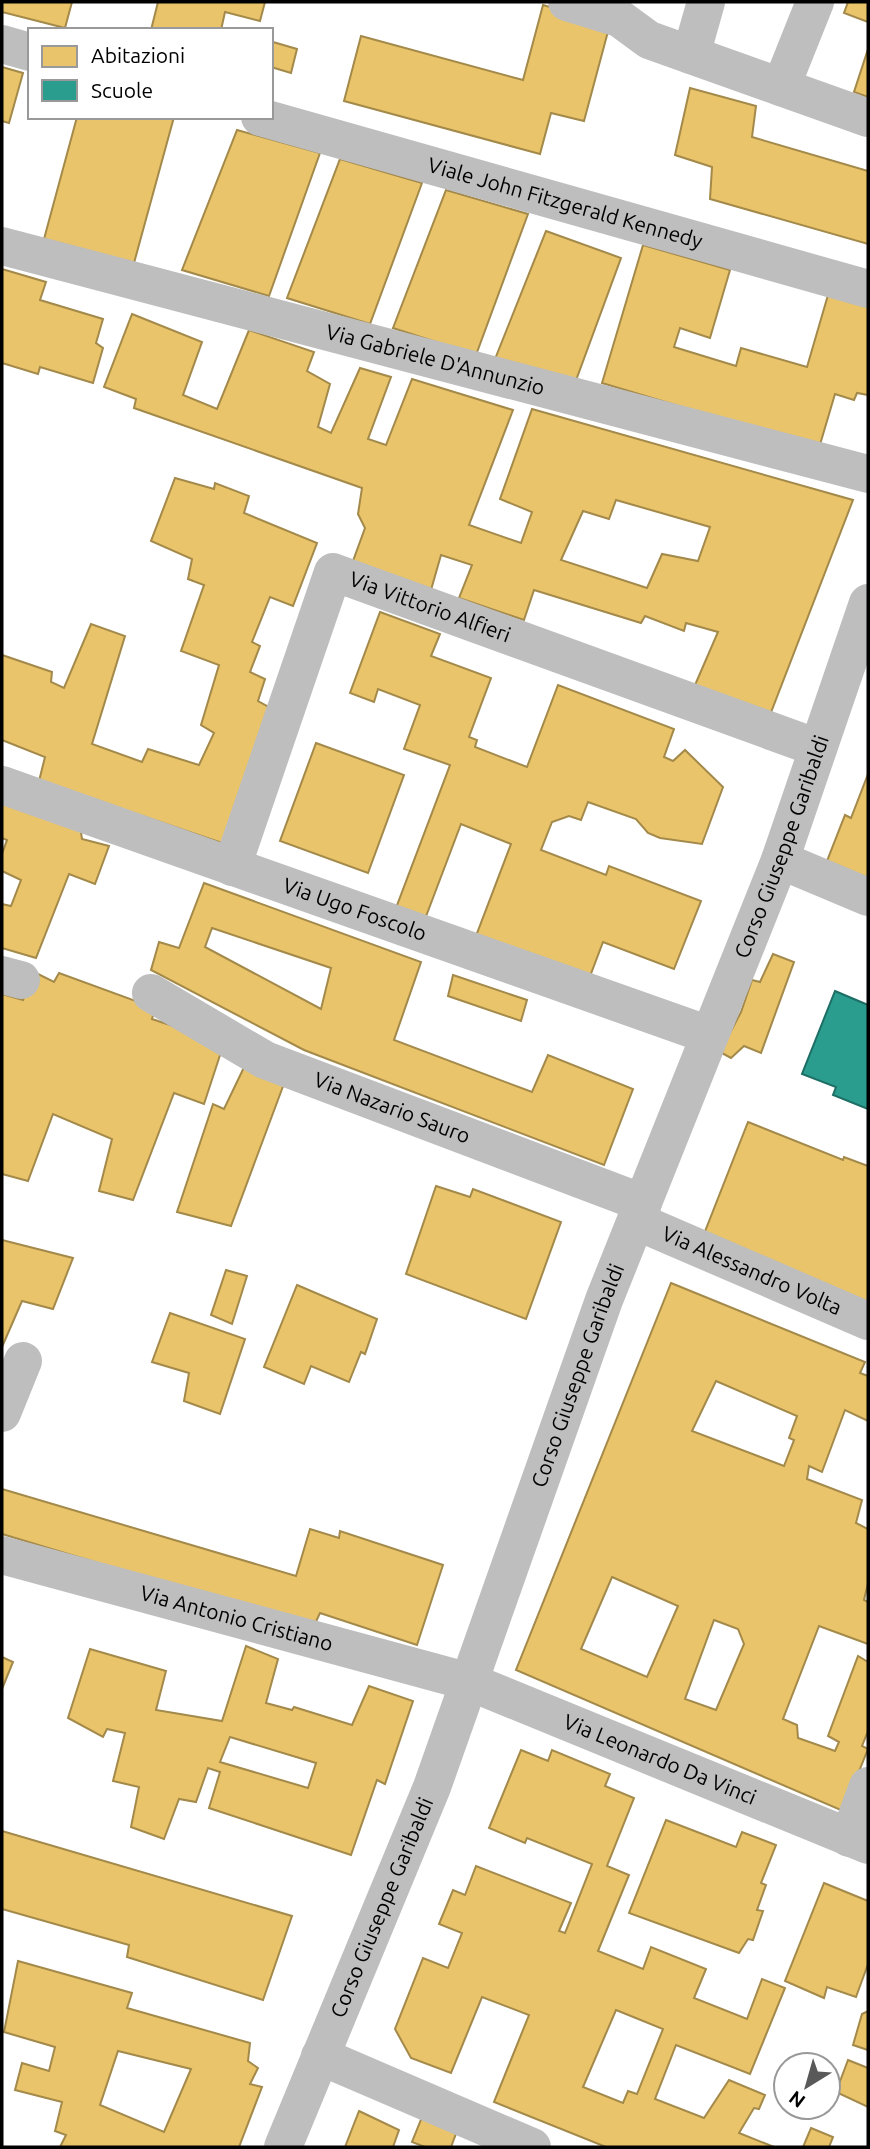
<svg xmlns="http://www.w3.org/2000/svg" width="870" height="2149" viewBox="0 0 870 2149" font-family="Ubuntu,sans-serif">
<rect width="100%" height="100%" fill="#fff"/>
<g fill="#e9c46a" stroke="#a3894a" stroke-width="2" fill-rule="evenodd">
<polygon points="2,2 72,2 65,28 2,12"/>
<polygon points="158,2 265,2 260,21 225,12 221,30 151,30"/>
<polygon points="848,2 868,2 868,22 844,13"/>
<polygon points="543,5 610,24 584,121 551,113 540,154 344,101 361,36 523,80"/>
<polygon points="273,42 297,49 291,73 271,67"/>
<polygon points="868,49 868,97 854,92"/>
<polygon points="2,67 23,73 9,123 2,121"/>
<polygon points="690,88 756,106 752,137 868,171 868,244 710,199 712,167 675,155"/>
<polygon points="77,117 174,117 134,263 44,239"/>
<polygon points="237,130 320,153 269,296 182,270"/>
<polygon points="340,159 422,183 370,324 287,298"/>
<polygon points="446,190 528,214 476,355 393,328"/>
<polygon points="546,231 621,258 575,383 495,359"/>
<polygon points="643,245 730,270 710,338 680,328 674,347 736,366 741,348 807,367 828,295 868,307 868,395 857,393 854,400 835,394 819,448 602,383"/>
<polygon points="2,269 46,282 40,300 103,319 96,343 103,348 93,383 40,367 38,374 2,363"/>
<path d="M132,314L202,342L183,395L217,409L249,330L314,352L307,371L330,384L318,427L331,433L360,368L391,377L368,439L386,445L412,379L513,410L469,525L521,543L532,512L500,499L532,409L853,500L770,715L695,685L718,632L686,623L684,631L645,616L641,623L534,590L524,620L459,598L472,565L441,555L431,590L353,561L365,528L358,514L362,488L134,408L136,399L104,387ZM616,500L710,527L698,561L662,554L647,588L561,560L583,511L609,519Z"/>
<polygon points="175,478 214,489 215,483 249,496 244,513 317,543 293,606 270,597 252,642 260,646 250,672 265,679 258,701 276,711 228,845 39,781 45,757 2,740 2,655 52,672 51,682 64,688 91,624 125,636 92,744 142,762 148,749 199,765 214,733 201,725 219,665 181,651 204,585 188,579 192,559 151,541"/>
<polygon points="380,612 440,634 431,656 491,678 469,737 477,740 475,747 527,767 558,685 674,729 664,757 673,761 685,750 723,787 702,844 660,838 648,833 636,819 588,802 581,820 569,816 552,822 541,850 606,875 609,866 701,901 674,969 603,942 589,979 476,936 511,844 461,824 425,919 396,908 450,765 404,749 420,705 378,689 374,702 350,693"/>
<polygon points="316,743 404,775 368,873 280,841"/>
<polygon points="868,774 868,878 827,861 845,815 851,818"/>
<polygon points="2,798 80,825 82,839 109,846 95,884 69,874 36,958 2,948 2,904 11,906 21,880 2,871 2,854 7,840 2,838"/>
<path d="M204,883L421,962L394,1040L532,1092L548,1055L633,1089L604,1165L304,1050L151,970L159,942L179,948ZM212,928L331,968L321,1009L205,947Z"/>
<polygon points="773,954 794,962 761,1053 744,1046 731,1058 720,1052 741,1012 752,980 760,982"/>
<polygon points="34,972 54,982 59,973 155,1008 152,1019 224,1043 204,1104 174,1093 133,1200 99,1191 112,1139 53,1114 28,1181 2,1174 2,994 23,1000"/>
<polygon points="453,975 527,1000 521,1021 448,996"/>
<polygon points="248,1059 285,1081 231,1226 177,1212 213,1104 224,1109"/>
<polygon points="748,1122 843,1160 844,1157 868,1166 868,1302 704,1234"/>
<polygon points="436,1186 470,1197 473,1189 561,1222 526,1319 406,1274"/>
<polygon points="2,1240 73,1258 53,1309 22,1301 2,1347"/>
<polygon points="226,1270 247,1276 232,1324 211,1315"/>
<path d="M671,1283L865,1362L860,1373L868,1376V1421L845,1410L822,1472L809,1466L807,1479L862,1500L856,1523L868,1529V1583L864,1600L868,1602V1644L819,1626L783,1719L797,1725L798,1738L835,1751L839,1742L828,1736L858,1656L868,1662V1731L862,1746L868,1749L843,1811L516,1670ZM716,1381L797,1416L789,1438L794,1440L784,1466L692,1431ZM612,1577L678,1606L647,1677L581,1649ZM714,1620L738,1629L744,1644L716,1710L685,1699Z"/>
<polygon points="297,1285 377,1319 365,1354 361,1352 349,1382 311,1366 304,1384 264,1367"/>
<polygon points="170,1313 245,1339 220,1414 184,1401 189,1373 152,1362"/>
<polygon points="2,1489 296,1576 310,1529 339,1538 340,1531 443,1565 417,1645 320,1613 313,1628 2,1534"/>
<path d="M246,1646L278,1659L266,1703L292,1710L294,1707L352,1725L369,1686L413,1701L385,1784L377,1780L351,1855L209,1808L220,1772L208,1768L196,1802L179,1799L164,1839L131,1827L139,1787L113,1781L125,1733L107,1729L103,1737L68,1718L90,1649L166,1671L156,1710L222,1721ZM230,1737L316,1763L308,1788L220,1762Z"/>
<polygon points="2,1657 13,1662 2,1689"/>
<path d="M521,1750L548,1761L552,1750L610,1774L605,1786L634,1798L607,1866L629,1875L598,1951L643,1969L651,1947L706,1969L694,1998L747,2019L762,1979L785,1988L750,2074L676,2045L655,2099L704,2118L729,2080L765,2095L759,2109L754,2108L739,2133L774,2147H606L494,2102L529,2015L482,1997L451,2073L411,2058L395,2029L423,1958L448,1968L462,1933L439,1924L453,1890L465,1895L476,1866L571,1903L559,1931L565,1933L592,1864L527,1838L525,1843L489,1828ZM616,2010L663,2029L637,2094L628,2091L623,2103L583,2087Z"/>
<polygon points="666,1820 736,1847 742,1832 776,1845 761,1883 766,1885 757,1910 763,1911 753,1940 748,1939 739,1953 629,1913"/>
<polygon points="2,1831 292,1916 263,2000 127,1957 129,1945 2,1909"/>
<polygon points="824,1883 868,1901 868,1964 856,1997 827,1987 824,1998 785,1981"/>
<path d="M18,1961L132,1993L127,2008L250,2043L248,2061L258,2068L250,2084L262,2087L239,2147H60L66,2135L55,2131L62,2102L15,2090L22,2063L49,2071L55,2047L4,2032ZM118,2051L191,2069L164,2132L100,2105Z"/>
<polygon points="868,2011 868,2050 853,2045 862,2014"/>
<polygon points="848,2060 868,2068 868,2107 836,2092"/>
<polygon points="359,2111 399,2130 393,2147 345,2147"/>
<polygon points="422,2117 457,2131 451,2147 425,2147 412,2142"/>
<polygon points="811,2128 833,2137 829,2147 803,2147"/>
</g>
<polygon fill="#2a9d8f" stroke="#1d6e64" stroke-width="2" points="835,991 868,1005 868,1109 833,1095 836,1087 802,1074"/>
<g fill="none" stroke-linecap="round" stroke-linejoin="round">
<g stroke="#bebebe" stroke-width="38">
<polyline points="567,2 619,18 649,40 868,118"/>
<polyline points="2,44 30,52"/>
<polyline points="691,55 706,2"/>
<polyline points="781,87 815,2"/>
<path id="s1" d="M260,117L868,289"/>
<path id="s2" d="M2,246L868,474"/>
<path id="s3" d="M2,785L709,1035"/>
<polyline points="780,860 868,897"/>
<path id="s4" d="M232,867L333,572L818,748"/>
<polyline points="2,975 21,980"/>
<path id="s5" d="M151,993L265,1060L643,1203"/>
<path id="s6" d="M636,1221L868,1321"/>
<polyline points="2,1413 23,1361"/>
<path id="s7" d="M2,1555L470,1682L868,1845"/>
<polyline points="849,1838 868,1786"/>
<polyline points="320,2056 532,2147"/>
<path id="s8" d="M283,2147L432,1787L604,1300L780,860L868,603"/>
</g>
</g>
<g text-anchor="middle" stroke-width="7" stroke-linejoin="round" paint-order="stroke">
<g font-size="21" fill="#000" stroke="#fff">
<text dy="7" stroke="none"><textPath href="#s1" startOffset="317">Viale John Fitzgerald Kennedy</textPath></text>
<text dy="7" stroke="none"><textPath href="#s2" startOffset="448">Via Gabriele D'Annunzio</textPath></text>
<text dy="7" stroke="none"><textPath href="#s4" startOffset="415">Via Vittorio Alfieri</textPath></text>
<text dy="7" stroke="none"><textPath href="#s8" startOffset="1393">Corso Giuseppe Garibaldi</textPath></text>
<text dy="7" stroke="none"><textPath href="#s3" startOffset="374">Via Ugo Foscolo</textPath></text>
<text dy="7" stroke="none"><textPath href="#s5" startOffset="268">Via Nazario Sauro</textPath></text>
<text dy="7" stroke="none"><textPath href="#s6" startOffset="126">Via Alessandro Volta</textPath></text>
<text dy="7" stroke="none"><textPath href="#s8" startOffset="826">Corso Giuseppe Garibaldi</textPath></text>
<text dy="7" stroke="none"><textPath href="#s7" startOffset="243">Via Antonio Cristiano</textPath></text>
<text dy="7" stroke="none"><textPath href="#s7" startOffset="690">Via Leonardo Da Vinci</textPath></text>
<text dy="7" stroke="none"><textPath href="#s8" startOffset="259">Corso Giuseppe Garibaldi</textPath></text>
</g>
</g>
<rect width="870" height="2149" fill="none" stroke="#000000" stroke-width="7"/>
<rect x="28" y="28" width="245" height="91" fill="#ffffff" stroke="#999999" stroke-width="2"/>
<rect x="42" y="46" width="35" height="21" fill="#e9c46a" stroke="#999999" stroke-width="2"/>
<text x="91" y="63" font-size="21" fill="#000000">Abitazioni</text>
<rect x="42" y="80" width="35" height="21" fill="#2a9d8f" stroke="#999999" stroke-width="2"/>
<text x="91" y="98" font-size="21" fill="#000000">Scuole</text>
<g transform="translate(807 2086) rotate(217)"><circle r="33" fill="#ffffff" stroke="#999999" stroke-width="2"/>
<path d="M0-5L12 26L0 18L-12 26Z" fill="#595959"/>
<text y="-10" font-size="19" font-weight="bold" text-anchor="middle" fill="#000000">N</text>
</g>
</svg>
